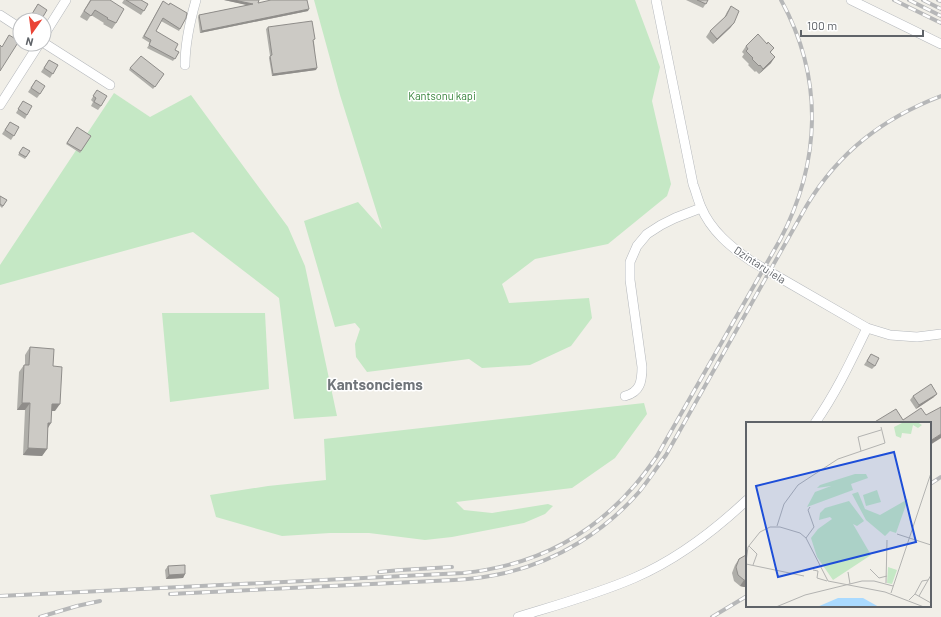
<svg xmlns="http://www.w3.org/2000/svg" width="941" height="617" viewBox="0 0 941 617" font-family="Barlow,sans-serif">
<rect width="100%" height="100%" fill="#f1efe8"/>
<g fill="#c5e8c5">
<polygon points="314,0 635,0 660,67 652,101 671,184 667,196 608,244 535,259 502,284 509,303 589,298 592,318 571,346 530,365 482,368 469,359 367,372 356,357 355,344 360,329 355,323 335,327 304,221 358,202 382,229 340,95"/>
<polygon points="114,93 150,117 191,95 288,227 305,266 337,416 294,419 279,298 193,232 0,285 0,265"/>
<polygon points="162,313 265,313 269,389 170,402"/>
<polygon points="644,403 647,414 615,458 572,488 456,502 464,510 492,513 548,504 553,506 545,514 524,523 452,537 425,540 369,533 330,533 282,536 216,517 210,495 268,486 326,480 324,439"/>
</g>
<g fill="none" stroke-linecap="round" stroke-linejoin="round">
<g stroke="#b5b8bc" stroke-width="10">
<g id="minor">
<path d="M656,0L693,184C696,192 698,200 701,207C711,231 731,247 751,261L867,328L890,335L917,337L941,334"/>
<polyline points="851,0 941,44"/>
<polyline points="0,15 20,28"/>
<polyline points="44,35 66,0"/>
<polyline points="44,43 110,85"/>
<path d="M185,65C185,43 190,21 196,0"/>
<polyline points="0,105 39,44"/>
<path d="M625,396C640,392 642,382 642,367L630,280V262L637,246L647,234L661,225L675,218L701,208"/>
<path d="M815,423C836,393 851,361 867,328"/>
<path d="M518,617C557,605 597,594 634,578C676,560 714,531 747,500"/>
</g>
</g>
<use href="#minor" stroke="#fff" stroke-width="9"/>
<g stroke="#b6b7b8" stroke-width="4">
<g id="rail">
<polyline points="894,0 941,23"/>
<polyline points="909,0 941,16"/>
<polyline points="923,0 941,9"/>
<polyline points="938,0 941,1"/>
<polyline points="930,484 941,477"/>
<polyline points="379,572 401,570 452,567"/>
<path d="M170,594L454,580C471,579 488,577 505,573C557,561 604,532 639,492C649,480 657,467 666,455L807,205C839,152 883,118 941,96"/>
<path d="M0,596L463,573C532,566 589,539 635,485C643,476 650,466 657,456L780,240C821,162 824,78 781,0"/>
<polyline points="40,617 77,606 100,601"/>
<polyline points="712,617 747,596"/>
</g>
</g>
<use href="#rail" stroke="#fff" stroke-width="2.5" stroke-dasharray="8" stroke-linecap="butt"/>
</g>
<g fill="#afaea9">
<polygon points="90,0 110,0 116,23 112,29 103,24 104,23 91,15 87,21 80,17"/>
<polygon points="124,0 141,0 148,4 141,15 122,3"/>
<polygon points="224,0 259,0 258,3 308,11 200,33 198,17 199,15 248,5"/>
<polygon points="686,0 708,0 703,8"/>
<polygon points="163,1 180,29 179,31 161,21 156,31 175,50 179,52 173,61 147,48 150,43 142,38"/>
<polygon points="38,4 41,20 33,20 29,18"/>
<polygon points="731,6 734,23 730,28 713,44 706,37 710,31 724,18 727,12"/>
<polygon points="268,27 314,41 316,70 272,76 269,58 270,56 266,29"/>
<polygon points="767,44 774,48 771,52 771,63 759,74 756,71 755,72 748,65 749,64 742,57 744,54 742,52 746,46"/>
<polygon points="49,60 58,65 50,78 41,72"/>
<polygon points="130,68 164,74 153,89 129,70"/>
<polygon points="36,80 40,94 37,98 28,92"/>
<polygon points="97,90 101,106 98,110 91,106 93,102 91,100"/>
<polygon points="23,101 27,115 25,119 16,113"/>
<polygon points="10,122 19,127 11,140 2,134"/>
<polygon points="77,127 91,136 80,153 66,144"/>
<polygon points="23,147 30,151 25,159 18,155"/>
<polygon points="0,196 7,200 2,208 0,206"/>
<polygon points="30,347 53,366 55,411 52,411 48,428 47,449 42,456 23,455 25,410 17,410 19,372 24,365 25,365 25,355"/>
<polygon points="871,354 875,366 872,369 864,365"/>
<polygon points="913,396 934,397 916,409 910,400"/>
<polygon points="747,555 744,587 740,586 734,581 732,573 735,565 739,559"/>
<polygon points="168,566 185,574 183,578 166,579 165,570"/>
</g>
<g fill="#8f8d8a">
<polygon points="224,0 234,0 253,4 251,6"/>
<polygon points="309,9 308,11 200,33 202,31"/>
<polygon points="734,23 730,28 713,44 717,39"/>
<polygon points="775,57 771,63 759,74 763,69"/>
<polygon points="317,68 316,70 272,76 273,74"/>
<polygon points="937,394 934,397 916,409 919,405"/>
<polygon points="22,403 30,403 25,410 17,410"/>
<polygon points="52,404 60,404 55,411 47,411"/>
<polygon points="48,423 51,423 46,431"/>
<polygon points="941,434 941,438 930,445 930,441"/>
<polygon points="28,448 47,449 42,456 23,455"/>
<polygon points="185,574 183,578 166,579 169,575"/>
<polygon points="744,580 747,581 747,587 744,587 740,586"/>
</g>
<g fill="#cccac5" stroke="#8f8d8a">
<polygon points="91,0 110,0 124,9 116,23 107,19 108,18 95,10 91,16 84,11"/>
<polygon points="126,0 141,0 148,4 144,11"/>
<polygon points="234,0 259,0 258,3 271,0 307,0 309,9 202,31 199,15 253,4"/>
<polygon points="697,0 708,0 706,4"/>
<polygon points="163,1 169,5 170,3 187,13 186,18 180,29 163,18 156,31 178,44 175,50 179,52 175,59 149,45 151,40 144,36"/>
<polygon points="38,4 47,10 41,20 32,14"/>
<polygon points="731,6 739,11 734,23 717,39 710,31 726,16"/>
<polygon points="312,21 315,39 313,40 317,68 273,74 270,56 272,55 268,27"/>
<polygon points="758,34 767,44 768,42 774,48 770,52 775,57 763,69 760,65 759,66 752,59 753,58 746,51 748,49 746,46"/>
<polygon points="9,35 19,41 0,71 0,45 2,47"/>
<polygon points="141,56 164,74 155,87 130,68"/>
<polygon points="49,60 58,65 53,74 44,68"/>
<polygon points="36,80 45,86 40,94 31,88"/>
<polygon points="97,90 107,96 101,106 94,102 96,98 93,96"/>
<polygon points="23,101 32,106 27,115 18,109"/>
<polygon points="10,122 19,127 14,136 5,130"/>
<polygon points="77,127 91,136 81,151 67,143"/>
<polygon points="23,147 30,151 26,157 19,153"/>
<polygon points="0,196 7,200 3,206 0,204"/>
<polygon points="30,347 54,349 53,366 62,367 60,404 52,404 51,423 48,423 47,449 28,448 30,403 22,403 24,365 29,365"/>
<polygon points="871,354 879,358 875,366 867,361"/>
<polygon points="931,384 937,394 919,405 913,396"/>
<polygon points="941,407 941,434 930,441 930,423 873,423 896,409 903,420 921,408 926,415"/>
<polygon points="746,555 747,555 747,581 744,580 738,575 736,567 739,559"/>
<polygon points="185,565 185,574 169,575 168,566"/>
</g>
<g text-anchor="middle" stroke-width="3" stroke-linejoin="round" paint-order="stroke">
<g font-size="11" fill="#348238" stroke="#fff">
<text x="442" y="100">Kantsonu kapi</text>
</g>
<g font-size="11" fill="#5f6368" stroke="#fff">
<text transform="translate(760 265) rotate(33)" y="4">Dzintaru iela</text>
</g>
<g font-size="15" font-weight="bold" fill="#70757a" stroke="#fff">
<text x="375" y="390">Kantsonciems</text>
</g>
</g>
<g transform="translate(746 422)">
<rect width="185" height="185" fill="#f1efe8"/>
<path d="M158,0H171L176,3L172,6L167,3L165,12L156,11L155,16L150,14L148,5ZM109,52H120L122,56L105,62L107,68L61,85L69,70L85,64L71,66L74,63ZM131,68L135,80L120,84L117,73ZM112,70L119,87L134,93L162,77L150,111L144,109L139,114L120,98L106,72ZM103,79L118,99L111,104L107,102L125,133L87,158L71,135L65,116L72,107L86,97L84,95L73,98L74,91L79,86ZM142,145L151,148L146,162L141,161Z" fill="#c5e8c5"/>
<path d="M92,176H117L133,185H71Z" fill="#aadaff"/>
<path fill="none" stroke="#b3b3b1" stroke-width="1" d="M115,29L112,15L135,8M31,104L38,82L52,63L92,37L139,21L135,5M151,112L185,123M60,116L68,105L62,88L64,85M3,124L11,132L7,143M0,140L2,125L14,110L24,105H34L54,111L60,116L82,159L139,170L178,185M0,142L58,154M124,147L133,156L141,154M67,148L72,149L71,156L81,159M102,150L104,162M140,161L141,118M145,171L185,51M169,172L176,159L182,158M173,174L185,153M163,178L169,172L185,181M30,185L59,173L116,159H128L147,164"/>
<path fill="#1d4ed8" fill-opacity="0.15" stroke="#1d4ed8" stroke-width="2" d="M148,30L170,120L32,155L10,64Z"/>
<rect width="185" height="185" fill="none" stroke="#5f6368" stroke-width="2"/>
</g>
<g transform="translate(32 32) rotate(194)"><circle r="19" fill="#ffffff" stroke="#bfc1c3"/>
<path d="M0-3L7 15L0 10L-7 15Z" fill="#ea4335"/>
<text y="-6" font-size="11" font-weight="bold" text-anchor="middle" fill="#5f6368">N</text>
</g>
<path d="M801 30v6h122v-6" fill="none" stroke="#5f6368" stroke-width="2"/>
<text x="807" y="30" font-size="12" fill="#5f6368" stroke="#ffffff" stroke-width="3" paint-order="stroke">100 m</text>
</svg>
